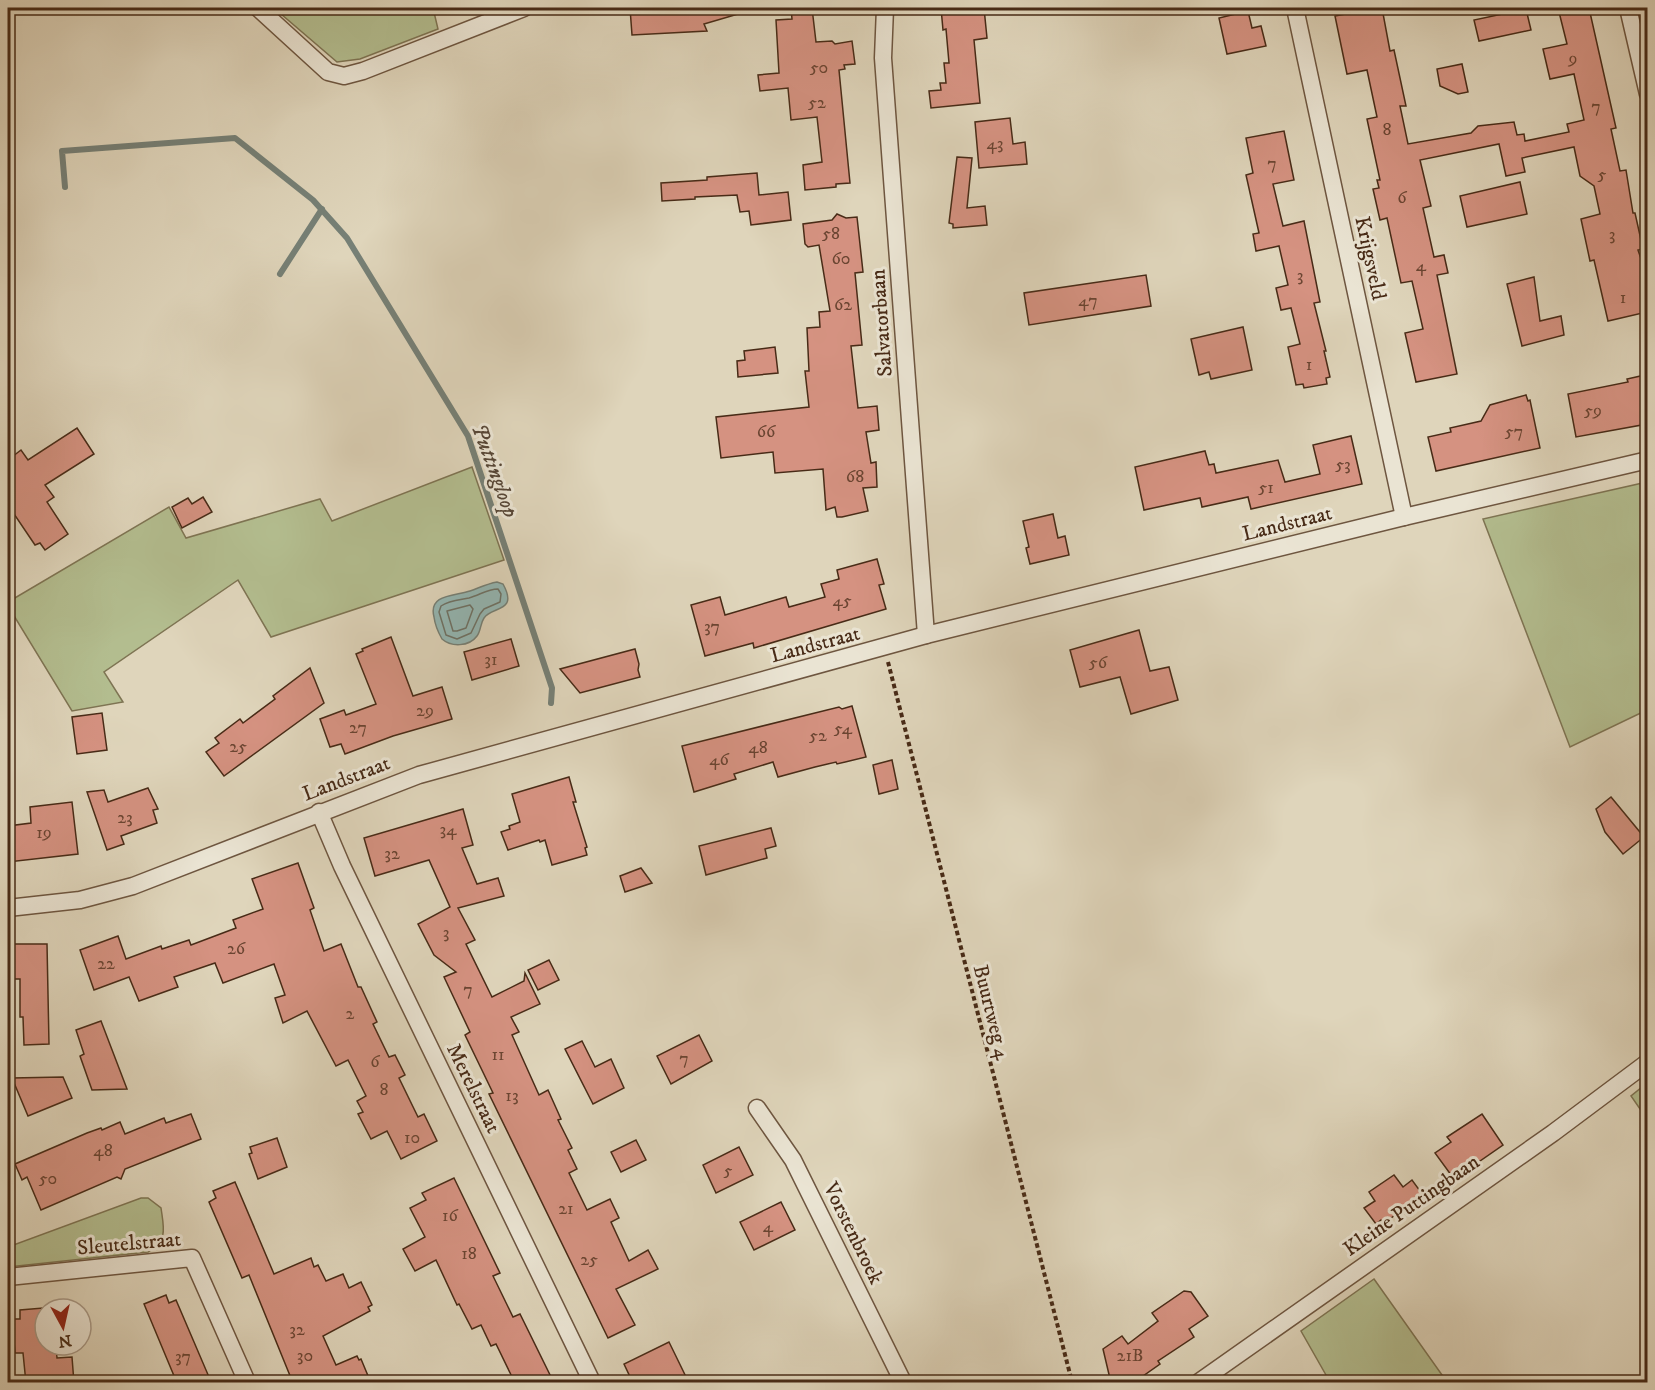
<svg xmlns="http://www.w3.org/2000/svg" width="1655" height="1390" viewBox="0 0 1655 1390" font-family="'IM FELL DW Pica',serif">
<rect width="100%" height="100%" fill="#dfd5bb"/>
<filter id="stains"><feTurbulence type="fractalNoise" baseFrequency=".00333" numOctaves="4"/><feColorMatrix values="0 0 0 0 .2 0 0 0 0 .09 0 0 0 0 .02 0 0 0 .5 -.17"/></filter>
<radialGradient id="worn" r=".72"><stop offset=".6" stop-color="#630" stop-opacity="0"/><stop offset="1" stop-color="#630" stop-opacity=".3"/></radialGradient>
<g fill="#b3bd8f" stroke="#7e7453" stroke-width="1.5">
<polygon points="274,8 433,8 438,29 360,59 337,62"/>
<polygon points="472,467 504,560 271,637 238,580 104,672 123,702 72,711 8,606 8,602 169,507 186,538 320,499 332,521"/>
<polygon points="1647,482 1647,710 1570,747 1483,519"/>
<polygon points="1647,1083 1647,1119 1631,1096"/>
<path d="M141,1198H148L161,1208C164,1229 168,1240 148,1252L8,1267V1247Z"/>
<polygon points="1374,1279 1447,1382 1330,1382 1301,1331"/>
</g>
<path fill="#94b8b5" stroke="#768076" stroke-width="1.5" d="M497,582L503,584C519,613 491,606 484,618C480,624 481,631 477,636C469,647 451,647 442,639C438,632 435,625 434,617C428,594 455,596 470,591C479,588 486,584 497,582Z"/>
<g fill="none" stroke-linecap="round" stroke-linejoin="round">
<g stroke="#6e7266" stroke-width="1.5">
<path d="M498,589L501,594L500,602L484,609L480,614L471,633L457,639L446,635L439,612L441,606C450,600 459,600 469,598C480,595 487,589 498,589Z"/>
<polygon points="470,605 473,609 466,628 457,631 453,631 447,611"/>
</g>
<g stroke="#768076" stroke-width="6">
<polyline points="65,187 62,151 235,138 313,200 347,238 468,436 552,688 551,703"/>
<polyline points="280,274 322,209"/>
</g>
</g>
<g fill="#d59281" stroke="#482b17" stroke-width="1.5">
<polygon points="630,8 744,8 745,12 704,24 707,31 632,35"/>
<polygon points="791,8 812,8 816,42 832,41 835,44 852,41 855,64 844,65 845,69 839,70 850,183 836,184 836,187 805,190 803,165 822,162 817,117 791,120 788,88 760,91 758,75 779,73 776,20 792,19"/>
<polygon points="941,8 984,8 987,38 974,40 980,103 931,108 929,91 941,90 940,83 946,83 944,63 949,63 946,29 943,30"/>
<polygon points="1344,8 1382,8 1390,51 1394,50 1406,106 1400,106 1408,144 1471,133 1478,126 1514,122 1517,135 1524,134 1525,141 1569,132 1567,124 1584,120 1574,74 1550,79 1543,49 1567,44 1558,8 1589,8 1616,128 1611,129 1620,171 1626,170 1633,213 1635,213 1643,249 1638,250 1647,276 1647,312 1608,321 1594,260 1590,261 1581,219 1600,214 1594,186 1580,176 1574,147 1522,158 1525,172 1506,176 1499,144 1420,160 1431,206 1423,208 1434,257 1444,255 1448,273 1437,275 1457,374 1416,382 1405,333 1423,329 1412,281 1401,283 1387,218 1380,220 1373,189 1379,188 1377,180 1380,180 1367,119 1377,117 1367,70 1347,74 1335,16 1346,14"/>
<polygon points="1526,9 1531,30 1479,41 1474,20"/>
<polygon points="1248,11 1252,28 1261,26 1266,46 1227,54 1219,18"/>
<polygon points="1462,64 1468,92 1458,94 1440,86 1437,69"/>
<polygon points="1010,118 1013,144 1025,142 1027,164 979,168 975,122"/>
<polygon points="1284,131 1294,180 1273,184 1283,226 1304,221 1320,302 1314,303 1326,351 1324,351 1330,377 1326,378 1327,384 1304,388 1303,384 1296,385 1288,347 1300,344 1291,308 1281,310 1276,288 1288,285 1279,246 1256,251 1253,234 1259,233 1246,175 1253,173 1246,138"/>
<polygon points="957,157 972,158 967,208 985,206 987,225 953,228 953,224 949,223"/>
<polygon points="757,173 759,195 788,192 791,220 751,225 749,211 740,212 737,195 695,197 695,199 662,201 661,183 707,180 707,177"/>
<polygon points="1520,182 1527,214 1467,227 1460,196"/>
<polygon points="837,214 846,218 857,217 863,272 855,273 862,345 851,346 858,408 877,406 879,430 866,432 871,463 876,462 877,487 863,488 868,511 842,517 837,517 835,507 826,510 823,469 775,473 773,452 721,458 716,417 809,407 805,371 809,371 807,328 820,327 819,312 830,311 819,245 808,247 805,244 803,224 832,220"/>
<polygon points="1146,275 1151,306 1029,325 1024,293"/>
<polygon points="1534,277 1540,321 1561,316 1564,335 1522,346 1507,284"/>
<polygon points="1243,327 1252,370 1211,379 1209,372 1199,375 1191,339"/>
<polygon points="775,347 778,373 738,377 737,361 745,360 744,351"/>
<polygon points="1645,375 1647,387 1647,424 1576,437 1568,394 1628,382 1627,379"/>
<polygon points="1526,395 1528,401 1530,400 1540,448 1436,471 1428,437 1451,432 1450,428 1481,421 1490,405"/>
<polygon points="77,428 94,454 45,485 54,497 47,502 68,534 45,550 40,543 35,545 8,505 8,460 21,450 28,460"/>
<polygon points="1351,436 1362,484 1251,509 1248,497 1202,507 1200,498 1144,510 1135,467 1205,451 1209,465 1214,464 1216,473 1278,460 1285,482 1320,474 1313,445"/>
<polygon points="203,497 212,512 182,528 172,507 188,498 192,504"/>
<polygon points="1053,514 1058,538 1065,536 1069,555 1030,564 1026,548 1029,547 1023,521"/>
<polygon points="877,559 884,584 879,585 886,609 754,648 753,643 705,656 691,605 720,597 725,615 786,597 789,607 825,597 821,584 839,579 837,570"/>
<polygon points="1139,630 1150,671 1169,667 1178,700 1131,714 1120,677 1080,687 1070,650"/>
<polygon points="391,637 413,696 442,687 452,719 393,736 345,754 341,744 330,747 320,719 344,710 346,715 376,704 356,654 363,651 362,649"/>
<polygon points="511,639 519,666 472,680 464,652"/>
<polygon points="635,649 639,664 638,670 640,677 591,690 580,693 560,669"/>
<polygon points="310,668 324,703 224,776 206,752 219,743 215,738 240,719 243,723 275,699 273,696"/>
<polygon points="852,706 866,757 837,764 836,762 815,767 778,777 773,762 734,774 736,779 694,792 682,746 839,707 842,709"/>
<polygon points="102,713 107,750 77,754 72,717"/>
<polygon points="892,760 898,789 879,794 873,765"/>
<polygon points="569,777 576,802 573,802 587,847 585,848 587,855 552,865 545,840 540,842 539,840 508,850 501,832 510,829 509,826 520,822 512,794"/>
<polygon points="148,788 158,809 153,810 157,823 121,836 124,844 107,850 87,792 104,790 108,802"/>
<polygon points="1611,797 1644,837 1623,854 1605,832 1596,809"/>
<polygon points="72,802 78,854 8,862 8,826 31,823 30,807"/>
<polygon points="463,809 473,845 462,848 477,884 498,878 504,896 458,908 475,940 466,944 492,997 524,981 525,973 540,1004 511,1017 519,1032 512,1035 539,1095 548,1090 561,1119 558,1120 572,1148 568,1150 577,1169 569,1173 587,1210 610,1199 619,1218 611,1222 629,1261 648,1250 658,1269 616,1289 635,1325 610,1337 608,1338 489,1094 493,1093 465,1035 470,1032 444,977 456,972 434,955 418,924 450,907 429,860 375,876 364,838"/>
<polygon points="771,828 776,846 765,849 767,858 706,875 699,846"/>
<polygon points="298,863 314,908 310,910 324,951 341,944 358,987 361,987 377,1022 373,1024 389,1057 395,1055 405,1075 399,1078 418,1117 424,1114 437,1141 401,1159 387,1131 371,1139 358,1114 363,1112 357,1101 366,1096 348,1060 336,1066 307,1011 283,1023 275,998 285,995 274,964 223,983 215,963 174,977 178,987 139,1001 129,977 94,990 80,950 118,936 126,959 161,946 162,949 189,940 191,945 236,928 233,920 263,909 252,879"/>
<polygon points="641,868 652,883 625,892 620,876"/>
<polygon points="13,944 47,944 49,1044 24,1045 23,1017 20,1017 20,979 13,979"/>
<polygon points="549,960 559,980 538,990 528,970"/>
<polygon points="101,1021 127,1089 92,1090 80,1056 84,1054 76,1030"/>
<polygon points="699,1035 712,1061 671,1084 657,1056"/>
<polygon points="582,1041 595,1067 611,1059 624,1088 593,1104 565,1049"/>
<polygon points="63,1077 72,1098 28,1116 12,1078"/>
<polygon points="191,1114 201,1139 125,1169 121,1179 117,1177 41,1210 27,1177 22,1180 15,1164 87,1133 101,1128 102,1130 120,1122 125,1134 164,1118 166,1123"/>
<polygon points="1482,1114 1503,1145 1454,1179 1435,1153 1451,1142 1447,1137"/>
<polygon points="277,1138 287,1167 258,1179 249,1154 252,1153 250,1147"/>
<polygon points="636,1140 646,1160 621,1172 611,1152"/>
<polygon points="739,1147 753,1175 716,1193 703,1165"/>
<polygon points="1394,1175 1403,1187 1412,1180 1423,1195 1384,1223 1381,1220 1376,1224 1364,1208 1375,1201 1369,1192"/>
<polygon points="454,1178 500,1273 493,1276 513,1317 520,1314 554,1383 515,1383 496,1344 491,1346 481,1325 472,1329 459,1304 457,1305 436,1260 415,1271 403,1249 425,1237 410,1208 426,1200 422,1193"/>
<polygon points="235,1182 274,1274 311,1258 314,1267 318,1265 326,1281 343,1274 349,1288 361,1282 372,1305 368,1307 370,1311 323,1336 336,1365 357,1356 359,1360 361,1359 371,1383 293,1383 249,1275 242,1278 209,1202 216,1198 213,1191"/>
<polygon points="781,1202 795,1230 754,1250 740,1222"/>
<polygon points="1184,1291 1191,1292 1208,1316 1189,1329 1194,1337 1158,1361 1160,1364 1133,1383 1111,1383 1103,1349 1122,1336 1128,1344 1158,1321 1152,1313"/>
<polygon points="166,1295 169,1303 176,1300 209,1377 196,1383 177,1383 144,1304"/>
<polygon points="43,1308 45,1345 56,1345 57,1358 72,1357 74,1383 26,1383 23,1353 15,1353 12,1319 20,1319 20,1310"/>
<polygon points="669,1342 689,1383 633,1383 624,1364"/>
</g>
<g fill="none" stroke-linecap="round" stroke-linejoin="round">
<g stroke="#6e5640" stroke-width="19">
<g id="street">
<polyline points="258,8 328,72 344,76 363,71 524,8"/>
<polyline points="885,8 883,58 926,635"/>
<polyline points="1295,8 1404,517"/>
<polyline points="1628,8 1648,94"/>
<polyline points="319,812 342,866 592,1382"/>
<polyline points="8,908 80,900 133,886 419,775 926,635 1404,517 1648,460"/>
<polyline points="757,1108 793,1160 903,1382"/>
<polyline points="8,1277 192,1258 247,1382"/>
<polyline points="1199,1382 1553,1133 1648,1062"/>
</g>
</g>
<polyline stroke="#482b17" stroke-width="4" stroke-dasharray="4.5 3" stroke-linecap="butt" points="888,662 1072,1382"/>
<use href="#street" stroke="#eae4d3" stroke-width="16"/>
</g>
<g text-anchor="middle" stroke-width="6" stroke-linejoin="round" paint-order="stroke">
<g font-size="18" fill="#6b4532">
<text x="1573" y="64">9</text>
<text x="819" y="73">50</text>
<text x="817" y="108">52</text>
<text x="1596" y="112">7</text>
<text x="1387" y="135">8</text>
<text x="995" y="149">43</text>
<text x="1272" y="169">7</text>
<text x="1602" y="180">5</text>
<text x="1402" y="203">6</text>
<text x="831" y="239">58</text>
<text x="1612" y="240">3</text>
<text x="841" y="264">60</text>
<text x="1421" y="271">4</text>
<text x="1300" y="281">3</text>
<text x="1623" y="303">1</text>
<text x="1088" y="306">47</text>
<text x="843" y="310">62</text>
<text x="1309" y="370">1</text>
<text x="1593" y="416">59</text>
<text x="766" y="437">66</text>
<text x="1514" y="437">57</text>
<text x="1343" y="470">53</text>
<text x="855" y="482">68</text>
<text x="1266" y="493">51</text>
<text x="842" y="606">45</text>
<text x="712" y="632">37</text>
<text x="491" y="665">31</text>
<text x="1098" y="668">56</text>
<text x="425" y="716">29</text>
<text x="358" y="733">27</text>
<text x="843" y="734">54</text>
<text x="818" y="741">52</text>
<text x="238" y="752">25</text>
<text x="758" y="753">48</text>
<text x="719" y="765">46</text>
<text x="125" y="823">23</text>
<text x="448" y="835">34</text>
<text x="44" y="838">19</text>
<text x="392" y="859">32</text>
<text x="446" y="938">3</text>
<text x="236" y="954">26</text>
<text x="106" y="969">22</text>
<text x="468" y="995">7</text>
<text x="350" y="1019">2</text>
<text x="498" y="1060">11</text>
<text x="684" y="1064">7</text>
<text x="375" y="1067">6</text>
<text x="384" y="1095">8</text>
<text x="512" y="1101">13</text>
<text x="412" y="1143">10</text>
<text x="103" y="1156">48</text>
<text x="728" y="1176">5</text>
<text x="48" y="1184">50</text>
<text x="566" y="1214">21</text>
<text x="450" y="1221">16</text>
<text x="768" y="1232">4</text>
<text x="469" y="1259">18</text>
<text x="589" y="1265">25</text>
<text x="297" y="1335">32</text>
<text x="305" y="1361">30</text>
<text x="1130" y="1361">21B</text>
<text x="183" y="1362">37</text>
</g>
<g font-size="21" fill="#482b17" stroke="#eae4d3">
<text transform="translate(1371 258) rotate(78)" y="7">Krijgsveld</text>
<text transform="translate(881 323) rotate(-94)" y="7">Salvatorbaan</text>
<text transform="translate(1287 523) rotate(-14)" y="7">Landstraat</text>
<text transform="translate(815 644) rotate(-15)" y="7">Landstraat</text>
<text transform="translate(346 778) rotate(-21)" y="7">Landstraat</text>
<text transform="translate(992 1012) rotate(76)" y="7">Buurtweg 4</text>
<text transform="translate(474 1088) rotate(64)" y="7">Merelstraat</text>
<text transform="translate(1411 1205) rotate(-35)" y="7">Kleine Puttingbaan</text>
<text transform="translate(854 1233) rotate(64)" y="7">Vorstenbroek</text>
<text transform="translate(129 1243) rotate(-5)" y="7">Sleutelstraat</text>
</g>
<g font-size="22" font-style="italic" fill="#574737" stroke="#eae4d3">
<text transform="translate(496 470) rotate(70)" y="8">Puttingloop</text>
</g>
</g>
<rect width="1655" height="1390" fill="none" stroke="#dfd5bb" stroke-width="30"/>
<rect x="9" y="9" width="1637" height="1372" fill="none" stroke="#482b17" stroke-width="3"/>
<rect x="15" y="15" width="1625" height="1360" fill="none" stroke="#482b17" stroke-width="1.5"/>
<g transform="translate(63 1327) rotate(172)"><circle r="28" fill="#eae4d3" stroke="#a99a88" stroke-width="1.5"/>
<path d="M0-4.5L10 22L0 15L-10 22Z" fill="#8f2418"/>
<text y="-9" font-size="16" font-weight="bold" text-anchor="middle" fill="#482b17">N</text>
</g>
<rect width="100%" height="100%" filter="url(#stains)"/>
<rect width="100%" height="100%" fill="url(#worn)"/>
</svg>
